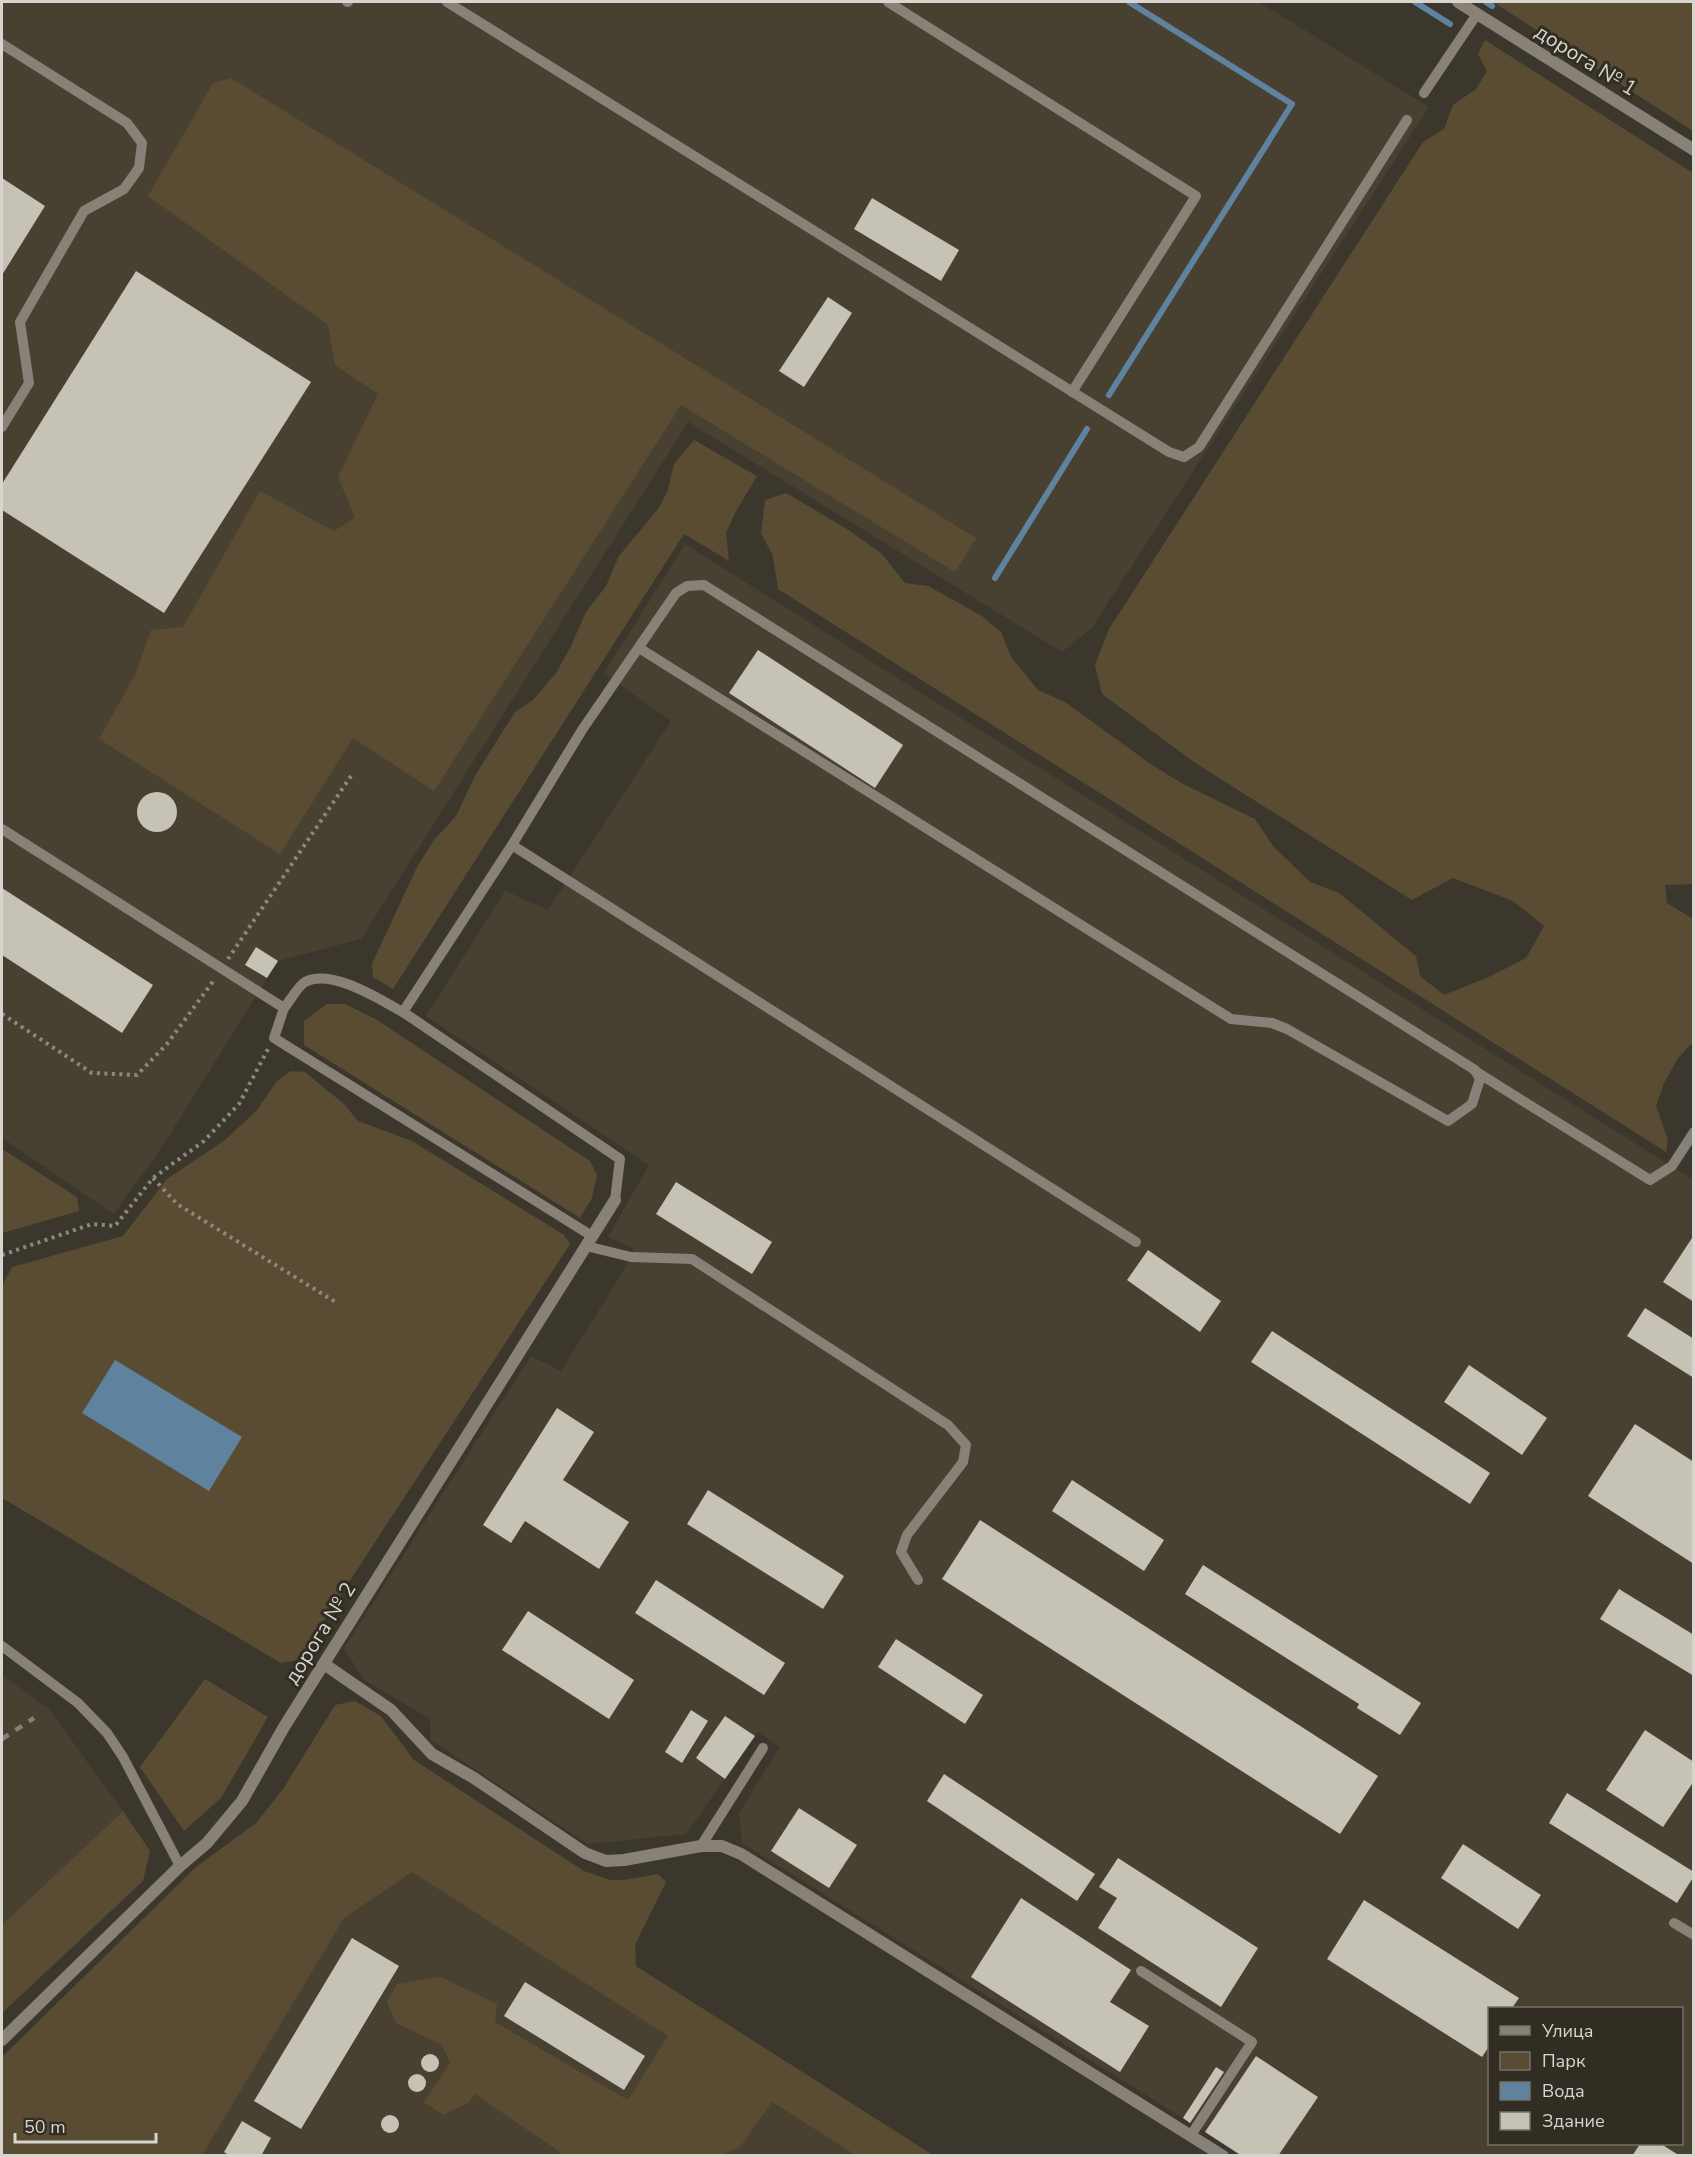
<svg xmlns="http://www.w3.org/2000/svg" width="1695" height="2157" viewBox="0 0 1695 2157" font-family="'Nunito Sans',sans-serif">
<rect width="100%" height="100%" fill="#3c372d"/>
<g fill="#484031" fill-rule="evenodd">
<polygon points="2,2 1259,2 1429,107 1091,629 1062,652 688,422 361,939 278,961 162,1147 114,1214 2,1138"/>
<path d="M685,544L1693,1180V2155H1242L742,1843L739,1813L780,1747L758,1732L686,1834L588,1844L431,1740L430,1719L363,1679L344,1648L531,1356L561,1371L627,1265L634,1249L608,1237L649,1165L426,1016L505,891L548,910L671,721L604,673ZM1490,2008H1682V2144H1490Z"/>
<polygon points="2,1675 48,1708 123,1811 2,1925"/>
<polygon points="283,1789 855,2155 2,2156 116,2014"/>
</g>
<g fill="#594c32">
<polygon points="1493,2 1693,2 1693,131"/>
<polygon points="1485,40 1693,173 1694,884 1665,885 1667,903 1693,919 1693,964 1691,968 1694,969 1694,1041 1678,1058 1664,1083 1656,1106 1668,1140 1666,1152 778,589 773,556 761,533 765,500 786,493 847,529 882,554 905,583 928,586 982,616 1001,632 1011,657 1038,690 1065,702 1152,765 1183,784 1255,819 1273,846 1310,882 1339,893 1416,956 1420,976 1444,995 1491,976 1526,958 1544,926 1513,901 1453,878 1412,900 1194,762 1102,694 1095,665 1109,629 1423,142 1444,129 1453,105 1476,89 1487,71 1478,54"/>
<polygon points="231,78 976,538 955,572 681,405 434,791 353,738 280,854 99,739 135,675 151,630 183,627 260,491 334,531 355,518 338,477 378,394 335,365 328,325 148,196 213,83"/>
<polygon points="694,440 757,476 735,513 726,533 729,561 684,534 393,989 373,977 372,964 417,867 434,840 456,816 476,774 515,712 533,700 556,673 570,648 586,612 606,586 619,556 658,509 667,492 674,464"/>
<polygon points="327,1004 345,1004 377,1020 590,1161 597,1175 592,1198 580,1218 304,1045 304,1021"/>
<polygon points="291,1071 305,1072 344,1104 358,1121 412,1141 564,1235 570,1244 298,1660 281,1663 2,1498 2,1286 12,1267 123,1236 167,1179 225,1140 257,1110 276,1082"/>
<polygon points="2,1149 77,1197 79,1211 2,1233"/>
<polygon points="205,1679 268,1717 221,1798 184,1831 140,1767"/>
<polygon points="355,1701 381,1716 414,1760 584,1871 610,1880 624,1880 658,1874 666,1882 635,1945 636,1966 933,2155 855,2155 772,2102 740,2147 719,2156 564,2155 475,2094 468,2103 443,2115 424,2102 450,2063 442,2045 396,2023 387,2002 397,1984 441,1977 497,2004 495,2022 628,2100 668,2036 412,1872 344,1918 202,2155 2,2155 2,2057 196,1867 256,1823 283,1789 335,1705"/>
<polygon points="123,1811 150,1851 143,1881 2,2013 2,1925"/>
</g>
<polygon fill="#5f829f" points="115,1360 242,1437 209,1491 82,1413"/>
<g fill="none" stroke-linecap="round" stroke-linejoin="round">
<g stroke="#5f829f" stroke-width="6">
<polyline points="1415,2 1450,24"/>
<polyline points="1486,2 1492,6"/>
<polyline points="1109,395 1292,104 1129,2"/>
<polyline points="995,578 1087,429"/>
</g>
</g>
<g fill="#c7c2b6">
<polygon points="2,178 45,206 2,275"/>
<polygon points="872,198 959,250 941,281 854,229"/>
<polygon points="136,271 311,382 164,613 2,510 2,484"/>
<polygon points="828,297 852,313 804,387 779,371"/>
<polygon points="758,650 903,745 875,788 729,693"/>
<circle cx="157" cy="812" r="20"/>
<polygon points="2,888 153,985 122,1033 2,955"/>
<polygon points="256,947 278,961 267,978 245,965"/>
<polygon points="676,1182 772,1242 752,1274 656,1214"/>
<polygon points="1694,1235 1694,1302 1663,1282"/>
<polygon points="1148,1250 1221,1301 1200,1332 1127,1280"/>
<polygon points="1645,1308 1694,1339 1694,1378 1627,1336"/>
<polygon points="1272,1331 1490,1473 1470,1504 1251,1362"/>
<polygon points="1469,1365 1547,1418 1522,1455 1444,1402"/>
<polygon points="557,1408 594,1432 563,1480 629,1522 599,1569 525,1521 511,1543 483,1525"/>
<polygon points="1635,1424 1694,1462 1694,1564 1588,1496"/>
<polygon points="1072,1480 1164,1540 1144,1571 1052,1511"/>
<polygon points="708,1490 844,1576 823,1609 687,1524"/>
<polygon points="980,1520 1378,1776 1340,1834 942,1579"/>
<polygon points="1203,1565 1421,1703 1400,1735 1357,1708 1359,1704 1185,1594"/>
<polygon points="656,1580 785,1663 764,1695 635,1613"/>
<polygon points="1619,1589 1694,1635 1694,1676 1600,1619"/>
<polygon points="528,1611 634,1680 609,1719 502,1650"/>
<polygon points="896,1639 983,1695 965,1724 878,1667"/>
<polygon points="691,1710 708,1721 682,1763 665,1752"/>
<polygon points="725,1716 755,1736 725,1779 696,1758"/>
<polygon points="1645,1730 1694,1762 1694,1781 1663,1827 1606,1790"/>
<polygon points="944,1774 1095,1874 1077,1901 927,1801"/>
<polygon points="1567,1793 1694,1872 1694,1876 1677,1903 1549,1823"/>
<polygon points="799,1808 857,1845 829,1888 771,1851"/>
<polygon points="1463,1844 1541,1895 1518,1929 1441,1878"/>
<polygon points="1118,1858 1258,1948 1221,2007 1098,1928 1117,1898 1099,1887"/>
<polygon points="1021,1898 1131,1970 1110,2002 1149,2026 1120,2072 971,1977"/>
<polygon points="1364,1900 1519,1998 1512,2008 1490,2008 1490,2045 1482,2057 1327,1959"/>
<polygon points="352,1938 399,1966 301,2129 254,2101"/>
<polygon points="525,1982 645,2056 624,2090 504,2016"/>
<circle cx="430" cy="2063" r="9"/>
<polygon points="1256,2056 1318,2097 1278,2156 1242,2156 1205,2132"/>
<polygon points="1216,2067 1224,2072 1190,2123 1183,2118"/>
<circle cx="417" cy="2083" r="9"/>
<circle cx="390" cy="2124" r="9"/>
<polygon points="242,2121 271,2138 261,2156 230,2156 224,2152"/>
<polygon points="1640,2144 1661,2144 1680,2156 1632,2156"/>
</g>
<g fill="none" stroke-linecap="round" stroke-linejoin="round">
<g stroke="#8c8880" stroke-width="4" stroke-dasharray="3 4.5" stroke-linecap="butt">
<polyline points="228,959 353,773"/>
<polyline points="2,1014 92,1073 137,1075 167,1044 214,980"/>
<polyline points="153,1178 177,1204 337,1303"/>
<polyline points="2,1255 92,1224 115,1226 153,1178 204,1141 239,1104 268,1049"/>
</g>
<g stroke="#878177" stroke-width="10">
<polyline points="347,2 348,2"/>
<polyline points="447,2 1169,452 1184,457 1199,447 1407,120"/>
<polyline points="888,2 1196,196 1072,392"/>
<polyline points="2,44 127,123 142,143 139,168 124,189 84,211 20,322 29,383 2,427"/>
<polyline points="1424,93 1477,14"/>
<path d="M2,829L284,1008C290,1001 298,986 305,982C332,968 380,1000 403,1012"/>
<polyline points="512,845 1136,1242"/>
<polyline points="284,1008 274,1038 592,1236"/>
<polyline points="1475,1071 1650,1180 1672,1166 1694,1132"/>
<polyline points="615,1200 620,1159 403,1012 512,845 582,730 676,593 687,586 704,585 1475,1070 1480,1079 1472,1104 1448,1121 1287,1029 1272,1023 1231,1019 639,648"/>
<polyline points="586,1246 631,1257 692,1259 948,1425 966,1445 963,1462 907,1535 901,1552 918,1580"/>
<polyline points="2,1646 78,1703 107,1733 123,1757 180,1866"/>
<polyline points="701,1846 763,1748"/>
<polyline points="1674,1923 1694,1935"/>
<polyline points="1141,1971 1252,2042 1191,2135"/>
</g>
<g stroke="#878177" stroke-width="12">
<polyline points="1458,2 1694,150"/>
<polyline points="324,1664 391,1710 432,1754 474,1778 585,1853 606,1861 624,1860 701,1846 722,1846 741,1854 1223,2156"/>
<polyline points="2,2040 180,1866 207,1843 242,1801 284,1727 615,1200"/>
</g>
<polyline stroke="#837f77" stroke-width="4.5" stroke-dasharray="8 8" stroke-linecap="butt" points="2,1739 34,1718"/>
</g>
<g text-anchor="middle" stroke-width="6" stroke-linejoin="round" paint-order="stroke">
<g font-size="21" fill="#d8d5cf" stroke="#312d23">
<text transform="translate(1586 60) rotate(32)" y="7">дорога № 1</text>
<text transform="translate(320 1633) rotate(-58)" y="7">дорога № 2</text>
</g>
</g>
<rect width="1695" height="2157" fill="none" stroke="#d8d5cf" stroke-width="6"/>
<rect x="1488" y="2007" width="195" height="138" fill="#312d23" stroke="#747068" stroke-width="1.5"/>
<rect x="1500" y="2026" width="30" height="9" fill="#878177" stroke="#747068" stroke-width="1.5"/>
<text x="1542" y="2037" font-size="18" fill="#d8d5cf">Улица</text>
<rect x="1500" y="2052" width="30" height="18" fill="#594c32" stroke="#747068" stroke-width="1.5"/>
<text x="1542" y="2067" font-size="18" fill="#d8d5cf">Парк</text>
<rect x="1500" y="2082" width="30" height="18" fill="#5f829f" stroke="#747068" stroke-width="1.5"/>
<text x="1542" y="2097" font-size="18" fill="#d8d5cf">Вода</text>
<rect x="1500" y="2112" width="30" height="18" fill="#c7c2b6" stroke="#747068" stroke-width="1.5"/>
<text x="1542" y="2127" font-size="18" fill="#d8d5cf">Здание</text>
<path d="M15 2133v9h141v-9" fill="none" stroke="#d8d5cf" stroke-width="3"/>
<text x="24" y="2133" font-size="18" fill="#d8d5cf" stroke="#312d23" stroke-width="4.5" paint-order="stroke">50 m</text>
</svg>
